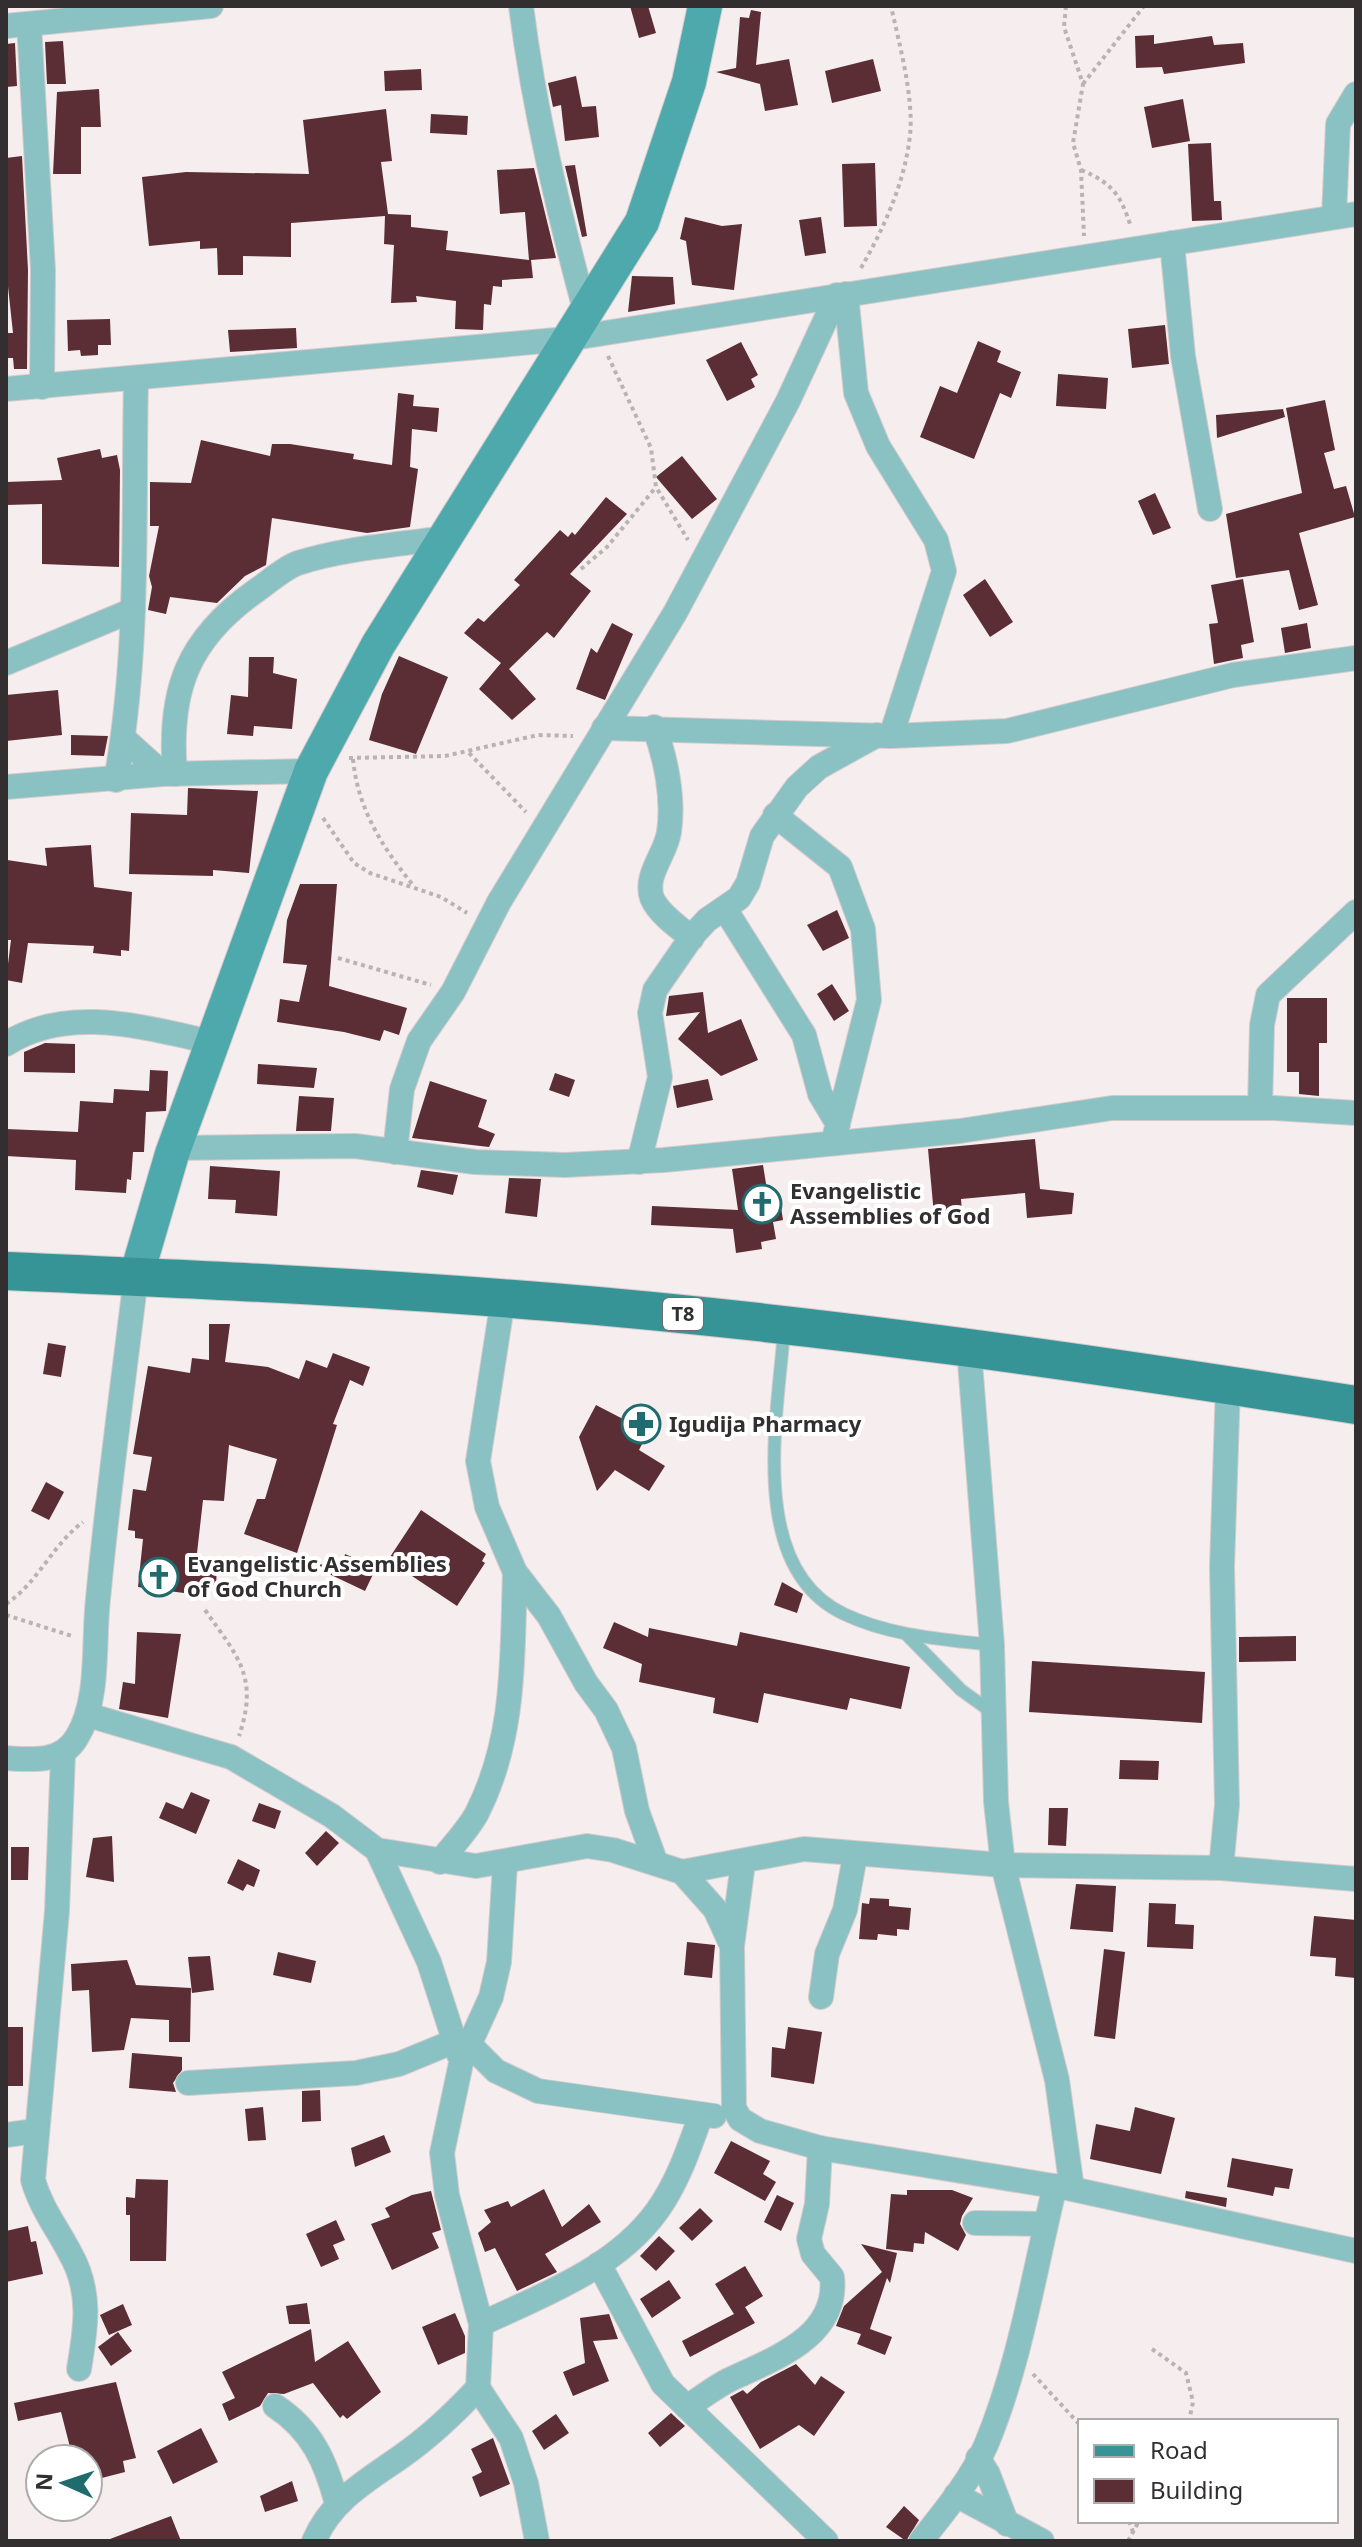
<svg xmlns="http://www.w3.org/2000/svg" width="1362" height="2547" viewBox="0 0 1362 2547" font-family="'Noto Sans',sans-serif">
<rect width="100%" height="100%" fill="#f6edee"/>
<g fill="#5b2d35">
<polygon points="630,6 648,6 656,33 639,38"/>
<polygon points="751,10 761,12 756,65 789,59 798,105 765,111 760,84 716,72 736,68 740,17 749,18"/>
<polygon points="1154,35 1154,44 1212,36 1214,45 1243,43 1245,63 1164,74 1162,67 1136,68 1135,36"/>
<polygon points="63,41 66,84 47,84 45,42"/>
<polygon points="15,43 17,86 6,87 6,44"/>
<polygon points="873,59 881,91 832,103 825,71"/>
<polygon points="421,69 422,90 385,91 384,71"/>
<polygon points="576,76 582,107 596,106 599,137 565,141 561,105 553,107 548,83"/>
<polygon points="99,89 101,127 81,127 81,174 53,174 57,92"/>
<polygon points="1183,99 1190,141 1152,148 1144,107"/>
<polygon points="386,109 392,161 381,162 388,214 411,215 411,227 448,231 446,250 529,260 525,212 500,214 497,170 534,168 556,258 531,260 533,278 502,280 502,287 493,286 491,305 484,304 483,330 455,329 456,301 416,296 417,302 391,303 394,245 384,244 385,216 291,223 291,257 243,256 243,275 218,275 217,248 200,249 200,241 149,246 142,177 186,172 309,174 303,120"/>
<polygon points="431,114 468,116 467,135 430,133"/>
<polygon points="1211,143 1214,201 1221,201 1222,220 1192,221 1188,144"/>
<polygon points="22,156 28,270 27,369 14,369 13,358 6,358 6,333 13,333 6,268 6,158"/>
<polygon points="875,163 877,226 844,227 842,164"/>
<polygon points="575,165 587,236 582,237 565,166"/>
<polygon points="685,217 722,226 742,224 734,290 692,285 686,241 680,239"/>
<polygon points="821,217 826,253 805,256 799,220"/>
<polygon points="632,276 673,277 675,304 628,312"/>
<polygon points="110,319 111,345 98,345 98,355 81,356 80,350 68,351 67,320"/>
<polygon points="1165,325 1169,364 1132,368 1128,329"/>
<polygon points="296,328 297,348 230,352 228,330"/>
<polygon points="978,341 1001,351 997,362 1021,372 1011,398 1000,393 974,459 920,437 940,386 957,393"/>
<polygon points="741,342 758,375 751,379 755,387 727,401 706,360"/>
<polygon points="1058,374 1108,378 1106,409 1056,406"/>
<polygon points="398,393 414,395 413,406 439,408 437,432 412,429 410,467 418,469 410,527 367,533 272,518 266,565 245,576 217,603 170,597 166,614 148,610 152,587 149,576 159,526 150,526 150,482 191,483 201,440 270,456 272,444 290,444 354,454 353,459 392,465"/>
<polygon points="1325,400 1335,450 1324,453 1334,489 1346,486 1355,517 1299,533 1318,605 1299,610 1289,570 1236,578 1226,514 1302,493 1286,408"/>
<polygon points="1283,409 1285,417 1217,438 1216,415"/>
<polygon points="100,449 102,458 117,455 120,470 119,567 42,564 42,504 6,505 6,482 62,480 57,458"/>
<polygon points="682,456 717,499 692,519 656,477"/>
<polygon points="1155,493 1171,528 1153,535 1138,501"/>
<polygon points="606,497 627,514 570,574 591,591 554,638 547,632 509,669 536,699 512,720 479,689 501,663 464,633 478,618 484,622 520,585 514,580 560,530 568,537 572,532 575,535"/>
<polygon points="985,579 1013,622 990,637 963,595"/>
<polygon points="1243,579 1254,642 1241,645 1243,658 1214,664 1209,624 1218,623 1211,585"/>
<polygon points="612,623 633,634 605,700 576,689 591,648 597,653"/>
<polygon points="1307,623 1311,648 1285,653 1281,628"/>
<polygon points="399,656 448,677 416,754 369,740 382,694"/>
<polygon points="249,657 274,657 273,673 297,679 292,729 254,726 253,736 227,734 231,695 248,697"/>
<polygon points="58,690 62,735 6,741 6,695"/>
<polygon points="71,735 108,736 104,756 71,755"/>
<polygon points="188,788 258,791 249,873 213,870 213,876 129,874 131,813 187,815"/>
<polygon points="91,845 94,887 132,892 129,951 121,950 121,956 93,953 94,946 28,943 22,983 6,980 11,940 6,940 7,860 47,866 45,848"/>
<polygon points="300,884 337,884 329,986 407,1008 399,1035 384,1030 380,1041 344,1032 277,1022 280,999 299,1002 307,965 283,963 287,920"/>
<polygon points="837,910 849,938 823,951 807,925"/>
<polygon points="832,984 849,1011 834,1021 817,994"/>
<polygon points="703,992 708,1033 741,1019 758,1060 721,1076 678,1039 700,1012 666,1016 669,996"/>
<polygon points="1287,998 1327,998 1327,1043 1319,1043 1319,1096 1299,1094 1299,1072 1287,1072"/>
<polygon points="45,1043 75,1044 75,1073 24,1072 24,1052"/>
<polygon points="258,1064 317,1068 314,1088 257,1084"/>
<polygon points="150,1070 168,1071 166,1111 146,1112 144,1152 133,1152 131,1180 127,1179 126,1193 75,1190 76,1160 6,1156 6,1129 78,1132 80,1101 113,1103 114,1089 149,1091"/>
<polygon points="555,1073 575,1080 569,1097 549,1090"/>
<polygon points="708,1079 713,1100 677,1108 673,1086"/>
<polygon points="430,1081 487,1100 478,1127 495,1134 489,1147 412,1138"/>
<polygon points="299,1096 334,1098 331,1131 296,1131"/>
<polygon points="1035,1139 1040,1189 1074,1193 1072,1214 1027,1218 1025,1193 961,1199 962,1212 934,1215 928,1149"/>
<polygon points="763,1165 768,1196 779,1194 783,1220 773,1222 776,1239 761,1242 762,1249 736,1253 733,1229 651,1225 652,1206 738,1210 732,1169"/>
<polygon points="210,1166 280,1171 277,1216 235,1213 236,1200 208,1199"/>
<polygon points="421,1170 458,1175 453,1195 417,1187"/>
<polygon points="509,1178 541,1179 537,1217 505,1213"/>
<polygon points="209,1324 230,1324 225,1362 268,1367 299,1379 306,1360 327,1368 333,1353 370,1367 363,1386 350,1380 333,1424 337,1425 297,1553 244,1534 257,1499 265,1499 277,1459 229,1445 224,1501 203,1500 196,1562 217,1562 216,1589 184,1589 184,1593 138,1587 143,1539 135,1538 135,1531 128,1530 133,1489 146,1491 152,1457 133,1454 148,1366 190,1373 192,1358 209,1360"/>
<polygon points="48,1343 66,1346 61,1377 43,1374"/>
<polygon points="596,1405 648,1432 639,1450 665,1466 649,1491 615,1470 597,1491 579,1437"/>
<polygon points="46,1482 64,1492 49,1520 31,1511"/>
<polygon points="421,1510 486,1554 482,1561 485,1563 457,1606 388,1560"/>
<polygon points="345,1554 376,1568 365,1591 308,1564 343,1565"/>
<polygon points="782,1582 803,1594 797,1613 774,1605"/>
<polygon points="614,1622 648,1637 649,1628 737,1646 740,1632 910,1667 901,1709 850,1698 847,1710 764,1693 758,1723 713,1713 715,1698 639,1682 642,1664 603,1648"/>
<polygon points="137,1632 181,1634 168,1718 119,1709 123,1682 135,1684"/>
<polygon points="1296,1636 1296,1661 1239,1662 1239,1637"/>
<polygon points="1032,1661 1205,1672 1202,1723 1029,1712"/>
<polygon points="1120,1760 1159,1761 1158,1780 1119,1779"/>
<polygon points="191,1792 210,1800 196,1834 159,1818 166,1802 183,1809"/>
<polygon points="259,1803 281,1811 275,1829 252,1821"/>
<polygon points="1049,1808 1068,1808 1066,1846 1048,1845"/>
<polygon points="326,1831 339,1843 317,1866 305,1853"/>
<polygon points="112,1836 114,1882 86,1877 93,1838"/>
<polygon points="11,1847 29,1847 28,1880 11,1880"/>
<polygon points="238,1859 260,1870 254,1887 247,1884 243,1891 227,1883"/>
<polygon points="1076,1884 1116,1886 1113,1932 1070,1929"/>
<polygon points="870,1898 889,1899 889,1906 911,1908 909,1930 897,1929 897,1936 878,1934 877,1940 859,1939 862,1903 869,1904"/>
<polygon points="1149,1903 1176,1904 1175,1924 1194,1925 1193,1949 1147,1947"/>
<polygon points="1314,1916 1356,1920 1356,1978 1335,1976 1336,1958 1310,1956"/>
<polygon points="687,1942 715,1945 712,1978 684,1975"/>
<polygon points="1104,1949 1125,1952 1115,2039 1094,2036"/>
<polygon points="278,1952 316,1961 311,1983 273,1975"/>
<polygon points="210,1956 214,1990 192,1993 188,1957"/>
<polygon points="127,1960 136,1985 191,1988 190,2042 169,2042 169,2020 131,2018 124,2050 92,2052 89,1990 72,1991 71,1964"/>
<rect x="6" y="2027" width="17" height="59"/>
<polygon points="788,2027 822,2032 814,2084 771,2077 772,2047 785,2049"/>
<polygon points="132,2053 182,2057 182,2070 173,2083 176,2092 129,2088"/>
<polygon points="320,2090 321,2121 302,2122 302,2091"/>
<polygon points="263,2107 266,2140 248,2141 245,2109"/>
<polygon points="1135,2107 1175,2118 1161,2174 1090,2159 1096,2124 1130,2131"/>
<polygon points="384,2135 391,2152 355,2167 351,2148"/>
<polygon points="731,2141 770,2161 763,2174 776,2182 765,2201 714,2173"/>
<polygon points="1232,2158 1293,2169 1289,2189 1275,2187 1273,2196 1227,2187"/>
<polygon points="136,2179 168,2180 166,2261 130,2261 130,2215 126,2215 126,2197 135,2198"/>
<polygon points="544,2189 562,2227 589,2204 601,2222 545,2254 557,2272 517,2291 495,2248 485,2252 478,2233 491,2222 484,2210 508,2201 511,2207"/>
<polygon points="907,2190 952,2190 973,2198 962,2216 960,2224 966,2235 958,2251 925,2232 924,2244 914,2243 913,2252 886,2249 891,2194 907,2195"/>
<polygon points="431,2191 441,2230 432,2233 439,2248 392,2270 371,2224 390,2217 385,2208 412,2195"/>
<polygon points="1186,2191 1227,2198 1226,2207 1185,2198"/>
<polygon points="777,2195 794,2203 781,2231 764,2222"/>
<polygon points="700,2208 713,2221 692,2241 679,2228"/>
<polygon points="336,2220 345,2240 333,2245 339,2259 321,2267 306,2234"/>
<polygon points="28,2226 31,2242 36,2241 43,2274 6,2282 6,2231"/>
<polygon points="659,2236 675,2251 656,2271 640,2256"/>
<polygon points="861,2244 897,2253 890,2283 887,2278 870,2329 892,2337 885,2355 857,2344 861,2334 836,2326 844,2306 882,2272"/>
<polygon points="745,2266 763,2296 742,2309 745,2307 755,2323 690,2357 682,2341 734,2314 715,2284"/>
<polygon points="669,2280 681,2298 652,2318 640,2299"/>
<polygon points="307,2303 310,2324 289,2324 286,2306"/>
<polygon points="123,2304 132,2325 109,2335 100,2315"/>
<polygon points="455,2313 465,2336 465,2353 438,2365 422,2327"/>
<polygon points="609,2314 618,2339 593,2341 609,2381 573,2396 563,2372 585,2363 580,2318"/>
<polygon points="311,2329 315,2362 348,2341 381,2392 347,2419 343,2415 340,2418 313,2383 284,2394 268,2393 260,2406 229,2421 222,2404 235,2398 222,2372"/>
<polygon points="118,2332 132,2351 111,2366 98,2347"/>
<polygon points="796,2364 815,2385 821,2376 845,2392 814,2436 799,2425 760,2449 730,2397 743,2390 747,2394 761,2382"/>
<polygon points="116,2382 136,2458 123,2461 125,2472 94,2480 92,2470 88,2471 88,2459 73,2459 61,2412 18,2421 14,2403"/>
<polygon points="671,2413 685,2426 660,2447 648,2433"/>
<polygon points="556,2414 569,2433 544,2450 532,2431"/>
<polygon points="201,2428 218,2462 173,2484 157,2451"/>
<polygon points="493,2438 510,2484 480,2497 472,2477 482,2472 471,2449"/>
<polygon points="292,2481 298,2501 265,2512 260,2496"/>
<polygon points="904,2506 919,2520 906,2541 886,2527"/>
<polygon points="171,2516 181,2541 110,2541 110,2539"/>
</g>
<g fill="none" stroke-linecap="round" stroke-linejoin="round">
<g stroke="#d3cbcc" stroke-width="14">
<g id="lane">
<path d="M784,1330C778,1415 746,1568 844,1614C890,1636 942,1639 992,1645"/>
<polyline points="906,1634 961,1690 993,1713"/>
</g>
</g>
<g stroke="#d3cbcc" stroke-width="26">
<g id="street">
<path d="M521,6C534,109 558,209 585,310"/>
<polyline points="29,24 43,270 42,387"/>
<polyline points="6,26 211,6"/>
<polyline points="1334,217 1338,124 1356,94"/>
<polyline points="1172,243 1183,356 1210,509"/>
<polyline points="846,294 856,393 878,446 936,540 944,571 891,736"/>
<polyline points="6,389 567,339 1356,214"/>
<polyline points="6,663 133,610"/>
<path d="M654,727C666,758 674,799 669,832C666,854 644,875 652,898C658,913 679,928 692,938"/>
<polyline points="604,728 891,736 1007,731 1233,675 1356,658"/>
<polyline points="123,738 163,774"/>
<path d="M175,774C168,691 187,639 257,590C270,581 284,568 298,563C345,548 396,545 444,538"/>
<path d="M116,780C140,647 133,513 136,378"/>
<polyline points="6,787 163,774 311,771"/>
<polyline points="775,815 840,867 863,929 869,1000 833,1143"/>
<polyline points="725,909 804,1035 820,1094 838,1124"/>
<path d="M6,1044C69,1004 145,1028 212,1042"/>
<polyline points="1260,1108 1262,1025 1268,995 1356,912"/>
<polyline points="174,1148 355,1146 475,1162 565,1165 664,1160 960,1131 1112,1108 1274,1108 1356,1113"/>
<polyline points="395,1152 402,1089 419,1041 453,992 499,902 675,613 788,401 837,295"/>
<polyline points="639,1162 660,1077 650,1013 655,990 693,935 707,920 739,898 748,883 762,836 797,787 819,767 877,735"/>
<polyline points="503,1299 478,1461 487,1507 515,1572 549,1616 586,1683 606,1710 624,1748 637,1811 656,1863"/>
<polyline points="969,1349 992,1645 996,1802 1003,1865 1057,2080 1072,2189"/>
<polyline points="88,1715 231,1757 332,1816 377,1850 476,1866 587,1846 613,1850 682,1872 715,1909 732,1946 734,2108 740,2119 760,2131 820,2148 1072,2189 1356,2251"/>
<path d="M63,1754L57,1911L33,2180C41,2208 57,2228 70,2253C92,2291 86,2328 79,2369"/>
<path d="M6,1758C33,1760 62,1763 77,1737C100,1700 93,1642 98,1599C108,1492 123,1384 136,1277"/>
<polyline points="377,1850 429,1962 459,2055"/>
<path d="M440,1862C452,1846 468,1830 477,1813C516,1736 512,1656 515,1572"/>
<polyline points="1221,1868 1227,1805 1222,1567 1228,1385"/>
<polyline points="682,1872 804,1849 1003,1865 1221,1868 1356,1879"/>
<polyline points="732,1946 743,1863"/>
<polyline points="821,1997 827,1954 845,1910 855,1856"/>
<polyline points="470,2045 496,2071 538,2091 714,2116"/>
<polyline points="188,2083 356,2073 399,2064 455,2041"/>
<polyline points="6,2135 36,2131"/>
<polyline points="975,2223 1045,2224"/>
<polyline points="599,2264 663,2384 826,2541"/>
<path d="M481,2324C543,2295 616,2268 657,2211C678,2182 689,2148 701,2115"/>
<polyline points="478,2388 511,2438 526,2483 537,2541"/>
<path d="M275,2406C312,2430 326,2462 337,2504"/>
<path d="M687,2407C701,2398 715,2387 729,2380C773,2359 839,2337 832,2277L813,2254L809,2239L817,2204L820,2148"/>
<polyline points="978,2458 988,2474 1007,2524"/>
<polyline points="956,2495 1042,2541"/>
<path d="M314,2541C335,2491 384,2473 423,2440C443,2424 461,2406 478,2388L481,2324L447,2195L442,2153L461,2063L491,1997L499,1962L505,1864"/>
<path d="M921,2541C944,2512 971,2480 986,2445C1020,2364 1034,2272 1055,2186"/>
</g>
</g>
<g stroke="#d3cbcc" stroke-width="36">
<polyline id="secondary" points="136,1277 172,1154 311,771 378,645 642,222 689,82 705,6"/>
</g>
<g stroke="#d3cbcc" stroke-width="40">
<path id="primary" d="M6,1271C188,1279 370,1287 551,1302C820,1324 1089,1363 1356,1405"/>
</g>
<g stroke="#bab2b3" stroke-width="4" stroke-dasharray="4 4" stroke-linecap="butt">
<polyline points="1066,6 1064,27 1083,84 1073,143 1081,170 1084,236"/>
<polyline points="1083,84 1144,6"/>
<path d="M1081,170C1113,183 1121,196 1131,227"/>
<path d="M861,268C884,228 905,182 910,135C914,97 899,43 891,6"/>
<polyline points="608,356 651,448 656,487 688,540"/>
<polyline points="581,569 607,547 656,487"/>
<polyline points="469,753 526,812"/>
<polyline points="349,758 445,756 538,735 573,736"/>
<path d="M353,759C358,809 381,845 412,884"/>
<polyline points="323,818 354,863 370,873 441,897 467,913"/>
<polyline points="338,958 431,985"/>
<path d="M6,1604C38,1583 52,1545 83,1522"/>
<path d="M205,1610C238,1657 259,1677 239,1736"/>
<polyline points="6,1615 72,1636"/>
<polyline points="1152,2349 1186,2373 1193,2402 1189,2421"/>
<polyline points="1033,2374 1080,2425"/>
<polyline points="1129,2521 1133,2532"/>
<polyline points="1128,2541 1139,2521"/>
</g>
<use href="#lane" stroke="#8ac1c3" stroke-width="12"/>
<use href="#street" stroke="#8ac1c3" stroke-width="24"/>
<use href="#secondary" stroke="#4ea9ad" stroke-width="34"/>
<use href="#primary" stroke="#369497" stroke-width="38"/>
</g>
<defs>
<g id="church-ring" transform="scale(2)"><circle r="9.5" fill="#fff" stroke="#1f6b6e" stroke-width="1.5"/><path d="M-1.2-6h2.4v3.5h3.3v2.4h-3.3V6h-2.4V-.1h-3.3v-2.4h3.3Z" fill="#1f6b6e"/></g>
<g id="pharmacy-ring" transform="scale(2)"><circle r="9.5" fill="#fff" stroke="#1f6b6e" stroke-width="1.5"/><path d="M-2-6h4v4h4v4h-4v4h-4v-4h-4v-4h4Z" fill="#1f6b6e"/></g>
</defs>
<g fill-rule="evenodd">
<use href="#church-ring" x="762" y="1204"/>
<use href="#pharmacy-ring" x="641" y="1424"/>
<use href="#church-ring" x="159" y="1577"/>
</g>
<g text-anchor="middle" stroke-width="8" stroke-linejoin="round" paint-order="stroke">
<rect fill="#fff" stroke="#706d6e" stroke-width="2" x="663" y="1298" width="40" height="32" rx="6"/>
<g font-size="20" font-weight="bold" fill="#332f30">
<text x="683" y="1321">T8</text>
</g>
<g font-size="22" font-weight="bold" fill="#332f30" stroke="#fff" text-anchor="start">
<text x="790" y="1199">Evangelistic<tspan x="790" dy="25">Assemblies of God</tspan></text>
<text x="669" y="1432">Igudija Pharmacy</text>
<text x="187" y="1572">Evangelistic Assemblies<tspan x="187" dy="25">of God Church</tspan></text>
</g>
</g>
<rect width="1362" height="2547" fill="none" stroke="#332f30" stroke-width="16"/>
<rect x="1078" y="2419" width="260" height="104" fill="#ffffff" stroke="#adacac" stroke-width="2"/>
<rect x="1094" y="2445" width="40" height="12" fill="#369497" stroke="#adacac" stroke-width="2"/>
<text x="1150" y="2459" font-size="24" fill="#332f30">Road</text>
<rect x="1094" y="2479" width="40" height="24" fill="#5b2d35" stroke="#adacac" stroke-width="2"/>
<text x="1150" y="2499" font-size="24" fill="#332f30">Building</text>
<g transform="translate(64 2483) rotate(273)"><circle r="38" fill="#ffffff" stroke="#adacac" stroke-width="2"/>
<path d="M0-6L14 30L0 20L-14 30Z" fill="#1f6b6e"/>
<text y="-12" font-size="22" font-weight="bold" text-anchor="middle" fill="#332f30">N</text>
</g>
</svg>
